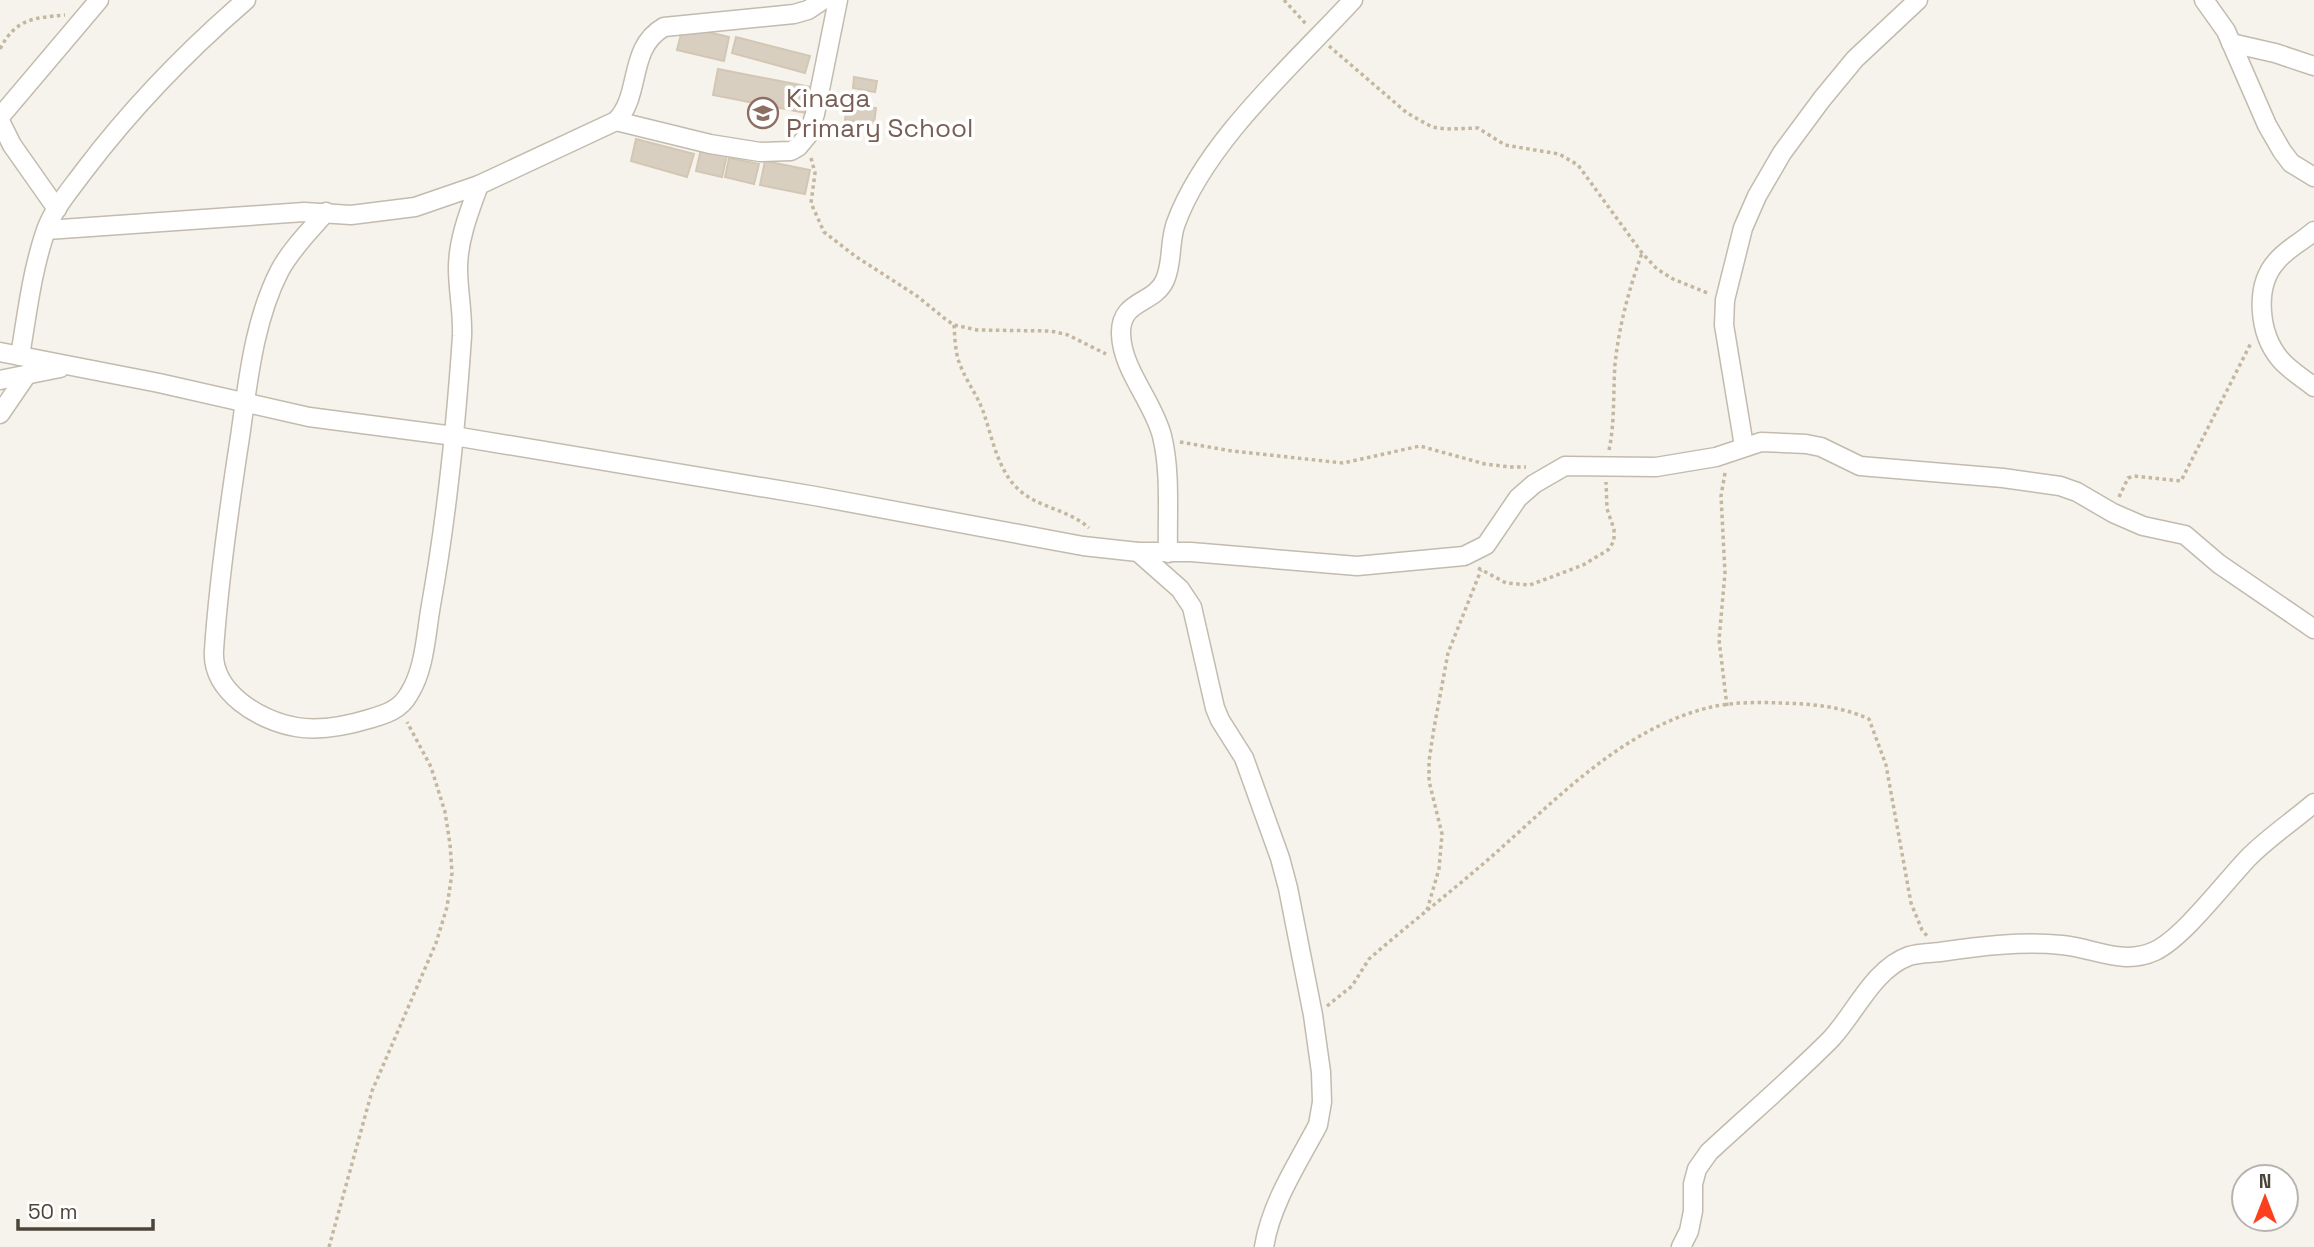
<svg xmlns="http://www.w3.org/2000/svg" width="2314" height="1247" viewBox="0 0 2314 1247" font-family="'Space Grotesk',sans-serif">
<rect width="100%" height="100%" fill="#f6f3ec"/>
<g fill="#d8cfc1" stroke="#d3c7b4" stroke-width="2">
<polygon points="683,26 729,37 724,61 677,50"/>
<polygon points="736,37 810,56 805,73 732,53"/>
<polygon points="718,69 811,87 806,113 713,95"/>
<polygon points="854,77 877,81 875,92 853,88"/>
<polygon points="847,104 876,108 874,124 845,120"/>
<polygon points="636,139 694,154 687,177 631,161"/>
<polygon points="701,149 727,155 722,177 696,171"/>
<polygon points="729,158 759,164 754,184 725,177"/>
<polygon points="765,161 810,170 805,194 760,185"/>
</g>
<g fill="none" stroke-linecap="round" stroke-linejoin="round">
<g stroke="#c2bbae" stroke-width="21">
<g id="minor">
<polyline points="2204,0 2226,31 2267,125 2282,151 2291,163 2314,177"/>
<polyline points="2231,43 2275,53 2314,66"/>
<polyline points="0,117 99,0"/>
<polyline points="0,121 12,145 57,209"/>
<polyline points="616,121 710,144 760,152 791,151 798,147 808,135 815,114 838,0"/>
<path d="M326,212C310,231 292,248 280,270C254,320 248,381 240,437C229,508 219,578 214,650C211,692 260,721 296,727C320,731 346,726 369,719C386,714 400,710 409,694C425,669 426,633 431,605C447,516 456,426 462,336C463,313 458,291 458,268C458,240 469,212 479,185"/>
<path d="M47,230L304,212L351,215L415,207L479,185L616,121C642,95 627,48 664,27L794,14L808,10L823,0"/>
<path d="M2314,231C2302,242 2286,249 2276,262C2254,287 2259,334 2280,359C2289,370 2303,378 2314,387"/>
<polyline points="0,352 159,383 309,417 454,436 815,496 1083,546 1138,552 1191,552 1357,566 1464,556 1486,545 1518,498 1534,484 1565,466 1656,467 1716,457 1761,442 1806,444 1821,447 1860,466 2003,478 2060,486 2077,492 2113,513 2143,526 2185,535 2219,564 2314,629"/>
<path d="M20,356C27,314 32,270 46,230C54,208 70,190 84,171C131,109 187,51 246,0"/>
<polyline points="0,380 60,368"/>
<polyline points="0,414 26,376"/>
<polyline points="1744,446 1724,325 1725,300 1743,228 1757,196 1782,153 1822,99 1855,59 1918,0"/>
<path d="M1138,552L1180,589L1192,607L1215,708L1220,720L1244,758L1280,858L1288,888L1313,1015L1321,1072L1322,1102L1318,1125C1298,1163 1271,1203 1264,1247"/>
<path d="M1168,553C1167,515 1171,473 1162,436C1153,401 1122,370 1121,334C1120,299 1154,305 1165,280C1173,262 1169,241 1176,223C1206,141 1294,64 1353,0"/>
<path d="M1681,1247L1689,1231L1693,1211V1184L1697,1169L1709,1152C1749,1115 1791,1079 1830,1040C1855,1014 1873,969 1909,956C1918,953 1930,953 1940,952C1980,946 2022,941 2062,945C2094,948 2123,966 2155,951C2184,937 2225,882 2249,857C2269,837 2293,821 2314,803"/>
</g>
</g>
<g stroke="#c4b79f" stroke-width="3.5" stroke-dasharray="3.5 3.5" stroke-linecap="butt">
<polyline points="1284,0 1306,24"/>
<polyline points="1329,46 1407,113 1432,127 1446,129 1478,128 1505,145 1559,154 1578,165 1642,253 1657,269 1673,279 1710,294"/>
<path d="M0,49C16,18 34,18 65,15"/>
<polyline points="811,158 815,173 811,203 824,232 855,256 917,296 944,318 954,325 977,330 1051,331 1068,335 1106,354"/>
<path d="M954,325C955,339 955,354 961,367C967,382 977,395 983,411C992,436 997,469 1018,489C1038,508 1068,509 1089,528"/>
<polyline points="1180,442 1232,451 1343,463 1420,446 1485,464 1510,467 1526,467"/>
<path d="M1609,450C1615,422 1613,392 1615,364C1619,326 1629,289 1642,253"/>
<polyline points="1725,473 1721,496 1725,573 1719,640 1727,706"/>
<polyline points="2119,497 2128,478 2134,476 2181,481 2251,343"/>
<polyline points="1478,568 1506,583 1530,585 1583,565 1608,550 1614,541 1614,529 1607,509 1606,482"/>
<polyline points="1427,910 1439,869 1442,834 1429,781 1429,761 1434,728 1448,653 1481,570"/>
<path d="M1327,1006L1352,986L1369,959C1409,924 1451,892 1491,857C1556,800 1621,730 1707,708C1730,702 1758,702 1781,703C1812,704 1840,706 1869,719L1886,765L1911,903L1922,930L1928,937"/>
<polyline points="329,1247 372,1091 436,943 447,907 452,873 450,844 445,812 431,767 407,722"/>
</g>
<use href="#minor" stroke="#fff" stroke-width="18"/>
</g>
<defs>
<g id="school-ring" transform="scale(1.575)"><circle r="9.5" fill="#fff" stroke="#8d6e63" stroke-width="1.5"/><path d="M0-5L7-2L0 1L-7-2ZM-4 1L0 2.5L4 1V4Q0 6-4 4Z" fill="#8d6e63"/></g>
</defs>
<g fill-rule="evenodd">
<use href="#school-ring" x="763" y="113"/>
</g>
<g text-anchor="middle" stroke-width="7" stroke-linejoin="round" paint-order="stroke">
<g font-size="26" fill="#785e54" stroke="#fff" text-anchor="start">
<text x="786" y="107">Kinaga<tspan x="786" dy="30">Primary School</tspan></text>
</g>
</g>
<g transform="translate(2265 1198)"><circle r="33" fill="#ffffff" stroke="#b7b4b0" stroke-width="2"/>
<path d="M0-5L12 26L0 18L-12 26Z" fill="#fc3f1d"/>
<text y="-10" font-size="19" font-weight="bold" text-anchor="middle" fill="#4b4439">N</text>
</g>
<path d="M18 1219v10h135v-10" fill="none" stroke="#4b4439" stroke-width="3.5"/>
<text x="28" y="1219" font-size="21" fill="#4b4439" stroke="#ffffff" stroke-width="5" paint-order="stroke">50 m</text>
</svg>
